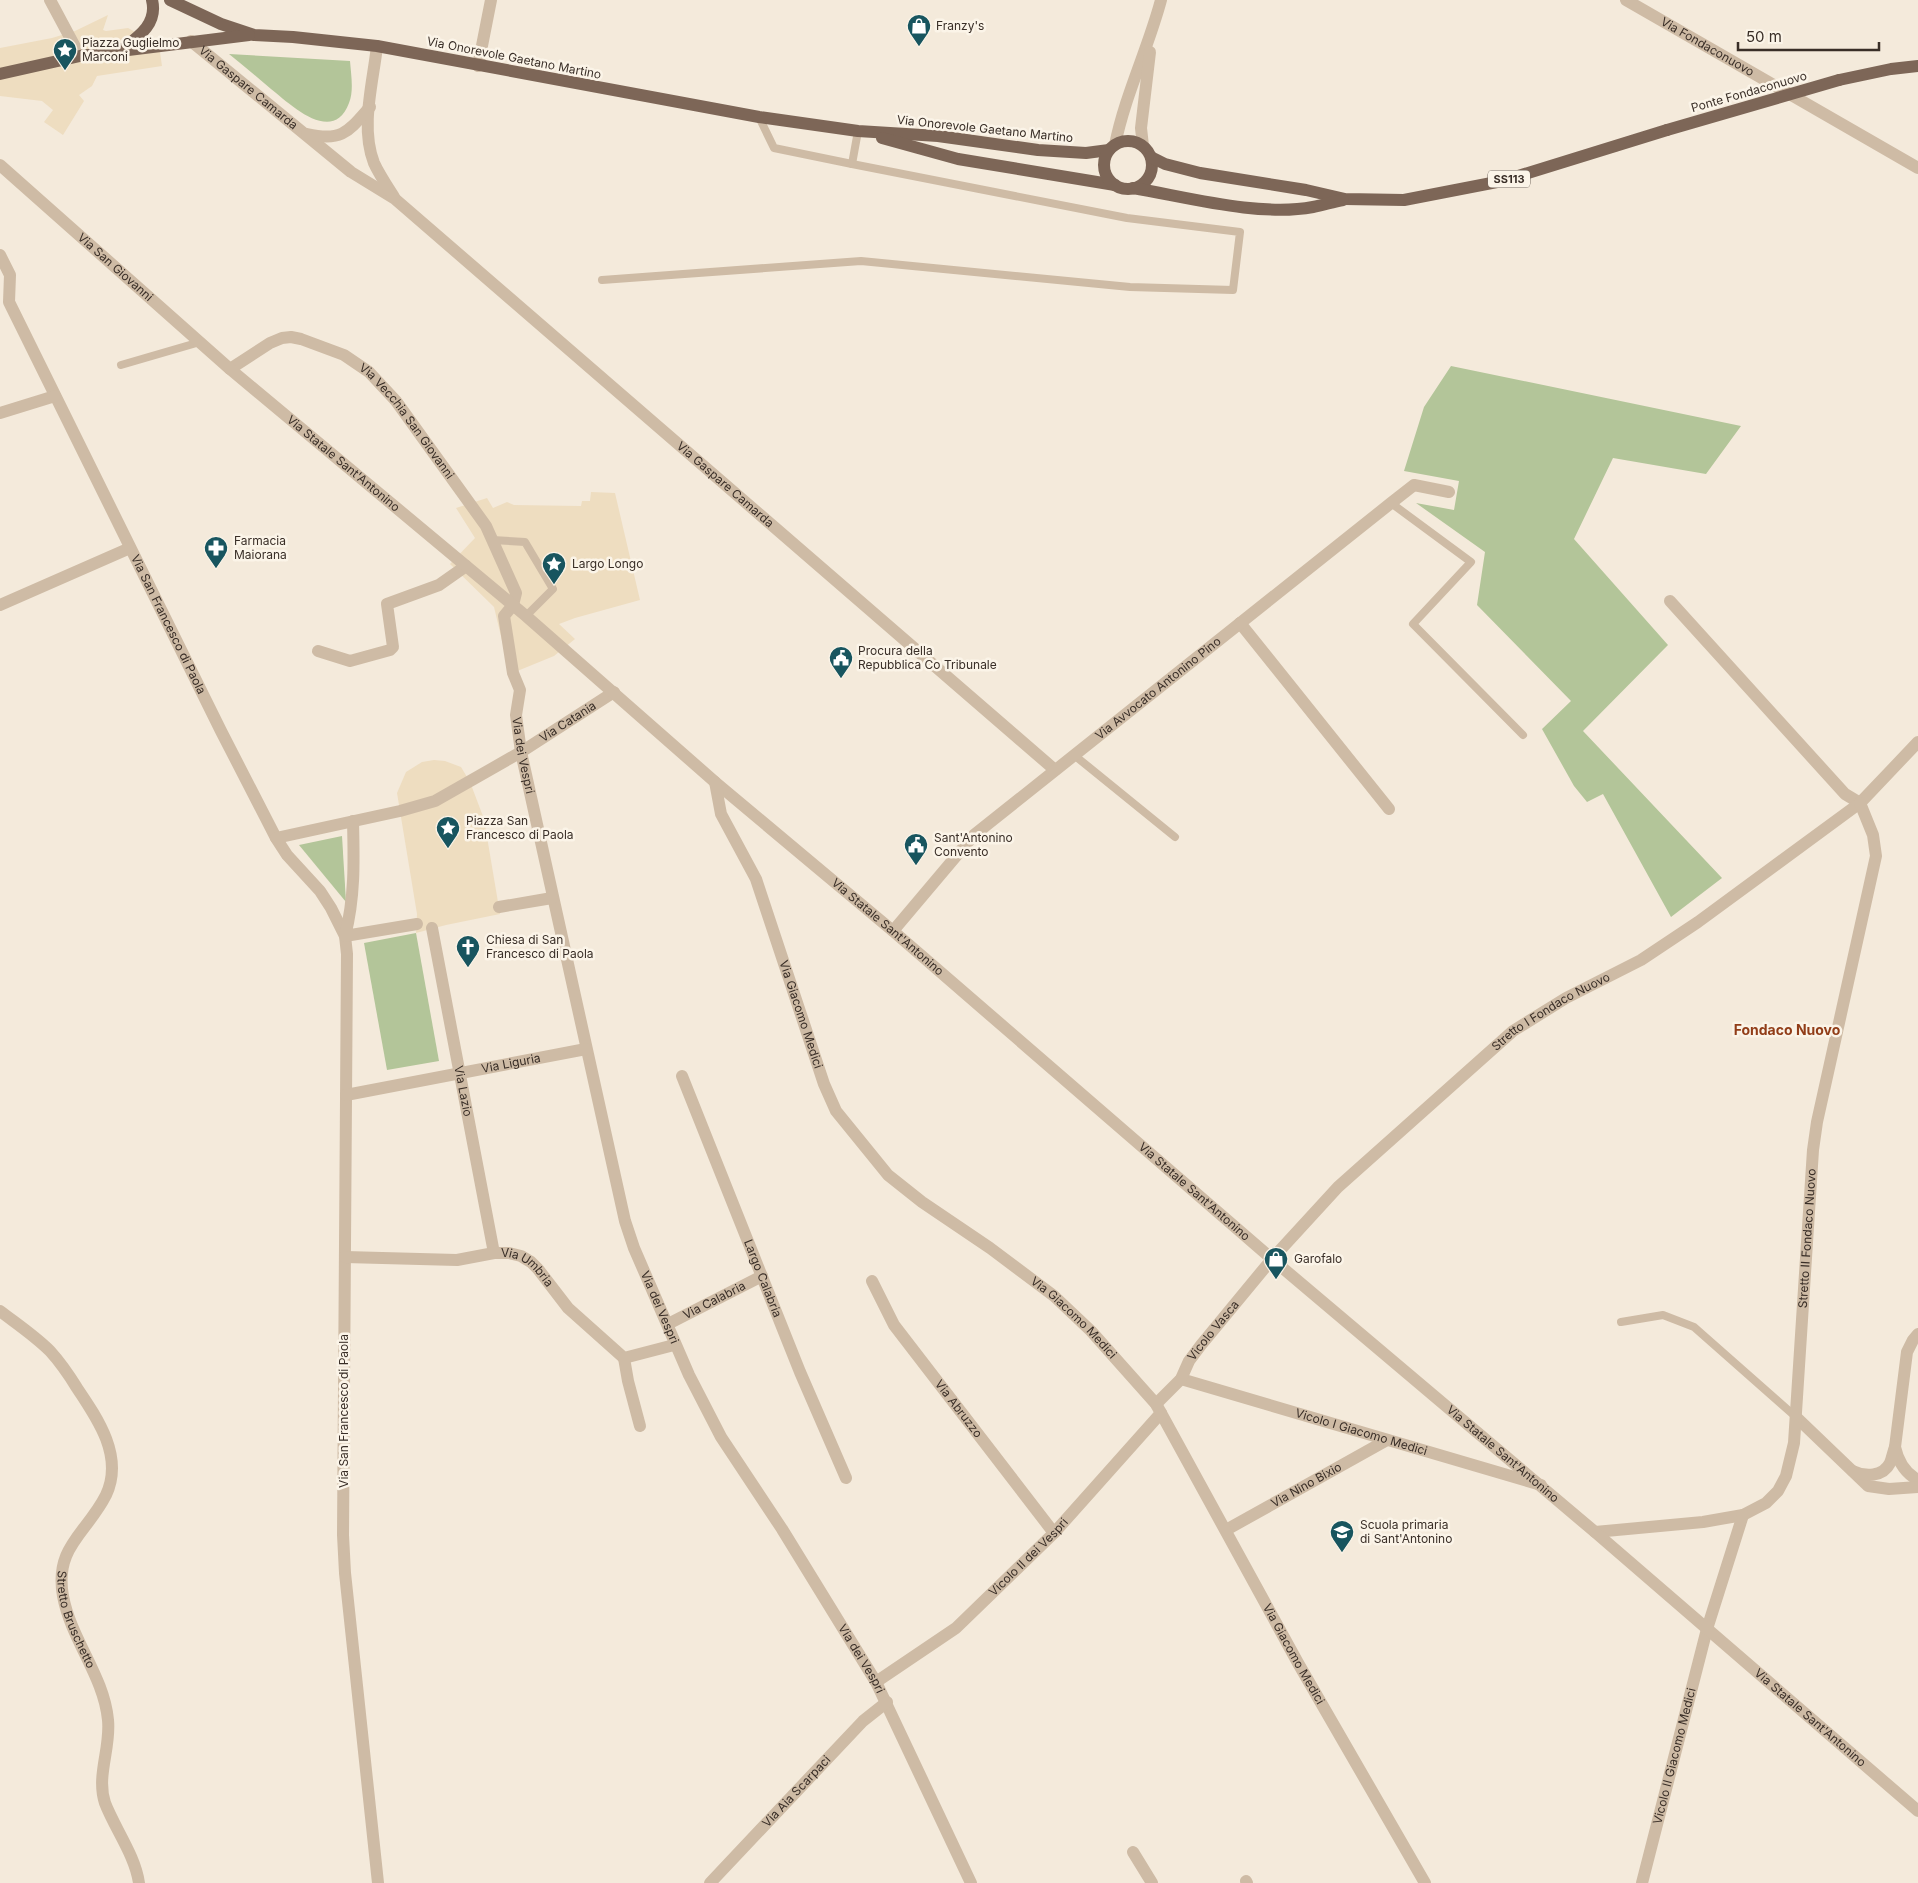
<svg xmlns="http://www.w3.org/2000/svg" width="1918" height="1883" viewBox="0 0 1918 1883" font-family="Inter,sans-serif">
<rect width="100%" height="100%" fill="#f4eadb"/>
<g fill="#b3c599">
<path d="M229,54L350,61C351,74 354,91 349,103C333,146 290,104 271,89C257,77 243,65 229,54Z"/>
<polygon points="1451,366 1741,426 1706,474 1613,458 1574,539 1668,645 1583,731 1722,878 1671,917 1603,794 1587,802 1574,786 1542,729 1571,701 1477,605 1485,552 1416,503 1454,510 1459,481 1404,471 1424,407"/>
<polygon points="342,836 346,902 299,845"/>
<polygon points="416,933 439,1061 387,1070 364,943"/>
</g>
<g fill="#eeddc0">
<polygon points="108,15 103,30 106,31 128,28 159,45 162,66 97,76 92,86 79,95 84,101 63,135 44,122 53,110 42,101 0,96 0,48 52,38 75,31"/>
<polygon points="591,492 615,493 640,600 575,618 559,624 575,639 554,656 510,674 494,607 450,564 475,538 456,508 487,498 493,508 507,502 514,505 581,506 582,501 590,501"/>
<polygon points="434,760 445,761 461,767 470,782 484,819 500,914 446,925 416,933 417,914 397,793 406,772 422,762"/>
</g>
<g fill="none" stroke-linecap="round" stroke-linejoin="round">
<g stroke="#cebba5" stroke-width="8">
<polyline points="759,117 774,148 852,164 858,131"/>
<polyline points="602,280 861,261 1130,287 1233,290 1240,232 1127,218 852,164"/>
<polyline points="121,365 200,342"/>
<polyline points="1391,503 1471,562 1413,624 1523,735"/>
<polyline points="492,540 525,542 553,589 526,616"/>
<polyline points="1074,755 1175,837"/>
<polyline points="1621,1322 1663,1315 1694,1327 1796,1417"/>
</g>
<g stroke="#cebba5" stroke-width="12">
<polyline points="50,0 80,56"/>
<path id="s1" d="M191,41L351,172L395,199L1055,770"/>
<path d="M377,46C373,83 360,127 374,163C379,174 387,186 394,197"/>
<polyline points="478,66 491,0"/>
<path d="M307,134C342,142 348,132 370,107"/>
<path id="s2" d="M0,255L10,275L9,302L221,731L276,838L287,855L320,891L331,908L345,936L347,954L343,1535L345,1573L378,1883"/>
<path id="s3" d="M230,369L270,343L282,338L291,337L301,339L344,355L369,372L396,401L486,526L516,593L513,605L504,616L513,673L520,690L516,715L521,752L625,1221L634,1248L689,1375L721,1437L782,1529L876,1682L971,1883"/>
<polyline points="0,413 55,396"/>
<polyline points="1670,601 1845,794 1860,803"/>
<polyline points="0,605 130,548"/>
<polyline points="1240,623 1389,809"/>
<polyline points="318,651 350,661 390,650 393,647 387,604 439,585 466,566"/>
<path d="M353,821C354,861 355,897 345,936L417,924"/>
<path id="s4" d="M276,838L400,811L435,801L521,752L614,692"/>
<polyline points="499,907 552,898"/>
<path id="s5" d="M432,928L494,1253"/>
<path id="s6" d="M893,931L974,835L1391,503L1414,485L1449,492"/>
<path id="s7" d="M682,1076L800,1372L846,1478"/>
<path id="s8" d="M346,1095L586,1049"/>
<path id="s9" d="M345,1257L457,1260L494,1253H509L521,1256L531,1262L538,1269L568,1308L624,1358L674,1345"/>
<path id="s10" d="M872,1281L894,1325L1054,1533"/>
<path id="s11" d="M0,1311C17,1324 35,1336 50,1351C60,1362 69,1375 77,1388C98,1419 124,1457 106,1495C87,1533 54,1547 63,1596C71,1640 104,1676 108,1720C111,1748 96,1776 105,1803C115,1829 135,1855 139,1883"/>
<path id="s12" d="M668,1324L762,1276"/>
<path d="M1918,1334L1913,1340L1907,1352L1895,1447C1898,1461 1905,1473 1918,1480"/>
<polyline points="624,1358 628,1381 640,1426"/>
<path id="s13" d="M1181,1379L1541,1485"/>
<path id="s14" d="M1156,1404L1181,1379L1189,1361L1201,1345L1272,1259L1338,1187L1513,1031L1566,998L1641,960L1698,922L1860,803L1918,742"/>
<polyline points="1796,1417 1868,1486 1889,1489 1918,1487"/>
<path d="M1853,1471C1865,1477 1883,1477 1890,1463C1892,1458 1893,1452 1895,1447"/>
<path id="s15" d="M1226,1530L1387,1440"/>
<path id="s16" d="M1595,1532L1703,1522L1743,1515L1766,1503L1778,1491L1786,1476L1794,1443L1813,1150L1817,1122L1876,856L1873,835L1860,803"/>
<path id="s17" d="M876,1682L956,1628L1054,1533L1161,1413"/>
<polyline points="1133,1852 1152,1883"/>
<polyline points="1246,1881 1247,1883"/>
<path id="s18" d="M710,1883L863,1721L887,1702"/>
<path id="s19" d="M1642,1883L1707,1629L1743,1515"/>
</g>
<g stroke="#cebba5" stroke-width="12">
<path id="s20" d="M1626,0L1918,168"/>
<path d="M1115,145C1125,95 1148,49 1161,0"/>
<polyline points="1143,146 1141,128 1150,52"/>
<path id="s21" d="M0,165L230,369L526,616L715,782L893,931L1272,1259L1595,1532L1918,1811"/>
<path id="s22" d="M715,782L721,814L756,879L824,1084L836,1111L888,1175L922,1202L990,1248L1054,1296L1091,1331L1156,1404L1298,1663L1425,1883"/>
</g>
<g stroke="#7d6657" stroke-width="12">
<polyline points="170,0 221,24 254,35 293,37 377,46 759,117 858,131 938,136 1038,150 1086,153 1109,150"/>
<path d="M121,50C138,37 158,24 152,0"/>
<polyline points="0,74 80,56 249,35"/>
<polyline points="1839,80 1891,69 1918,66"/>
<polyline points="882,138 958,159 1115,185"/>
<circle cx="1128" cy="165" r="24"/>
<polyline points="1151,157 1165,164 1200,173 1306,190 1345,199 1404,200 1502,181 1667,130"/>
<path d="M1133,188C1187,197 1259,217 1313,207C1323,205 1333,202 1343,200"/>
</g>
<polyline stroke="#7d6657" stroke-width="12" points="1667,130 1839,80"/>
</g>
<defs>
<g id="shop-pin" transform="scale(1.25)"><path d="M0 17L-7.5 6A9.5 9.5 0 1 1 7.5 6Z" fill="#18555f" stroke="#fbf4e8"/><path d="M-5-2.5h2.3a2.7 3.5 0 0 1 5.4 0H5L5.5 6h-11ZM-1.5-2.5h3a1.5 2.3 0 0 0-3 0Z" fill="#fff"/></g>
<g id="sight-pin" transform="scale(1.25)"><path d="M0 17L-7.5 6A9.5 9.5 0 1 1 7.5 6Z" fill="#18555f" stroke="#fbf4e8"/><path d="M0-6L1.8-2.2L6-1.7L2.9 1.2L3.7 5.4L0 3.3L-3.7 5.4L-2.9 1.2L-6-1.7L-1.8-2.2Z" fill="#fff"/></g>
<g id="pharmacy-pin" transform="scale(1.25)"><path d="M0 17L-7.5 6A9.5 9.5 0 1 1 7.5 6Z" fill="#18555f" stroke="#fbf4e8"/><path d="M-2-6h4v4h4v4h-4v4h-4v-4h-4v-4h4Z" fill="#fff"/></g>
<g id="civic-pin" transform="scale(1.25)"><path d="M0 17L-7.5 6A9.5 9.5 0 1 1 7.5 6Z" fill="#18555f" stroke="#fbf4e8"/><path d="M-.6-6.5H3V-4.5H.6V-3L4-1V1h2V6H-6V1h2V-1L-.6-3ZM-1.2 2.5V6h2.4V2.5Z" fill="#fff"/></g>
<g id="church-pin" transform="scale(1.25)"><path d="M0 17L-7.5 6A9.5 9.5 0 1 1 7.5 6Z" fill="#18555f" stroke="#fbf4e8"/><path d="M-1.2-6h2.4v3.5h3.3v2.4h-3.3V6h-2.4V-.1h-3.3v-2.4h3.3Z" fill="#fff"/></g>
<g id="school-pin" transform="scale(1.25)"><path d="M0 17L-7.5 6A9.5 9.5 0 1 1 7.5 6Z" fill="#18555f" stroke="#fbf4e8"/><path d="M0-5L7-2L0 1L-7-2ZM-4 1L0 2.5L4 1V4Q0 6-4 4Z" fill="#fff"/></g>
</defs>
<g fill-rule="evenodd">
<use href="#shop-pin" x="919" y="26"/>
<use href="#sight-pin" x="65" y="50"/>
<use href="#pharmacy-pin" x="216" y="548"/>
<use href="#sight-pin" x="554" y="564"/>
<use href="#civic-pin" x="841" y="658"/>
<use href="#sight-pin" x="448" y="828"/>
<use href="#civic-pin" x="916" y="845"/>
<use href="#church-pin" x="468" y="947"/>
<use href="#shop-pin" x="1276" y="1259"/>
<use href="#school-pin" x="1342" y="1532"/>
</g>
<g text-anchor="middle" stroke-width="5" stroke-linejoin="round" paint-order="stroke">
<rect fill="#fbf4e8" stroke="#736961" stroke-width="1" x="1488" y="170.5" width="42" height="17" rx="4"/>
<g font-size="11" font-weight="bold" fill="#392e27">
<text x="1509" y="183">SS113</text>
</g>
<g font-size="12" fill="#392e27" stroke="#fbf4e8" text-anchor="start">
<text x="936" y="30">Franzy's</text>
<text x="82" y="47">Piazza Guglielmo<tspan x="82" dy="14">Marconi</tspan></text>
<text x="234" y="545">Farmacia<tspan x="234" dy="14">Maiorana</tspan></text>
<text x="572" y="568">Largo Longo</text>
<text x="858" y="655">Procura della<tspan x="858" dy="14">Repubblica Co Tribunale</tspan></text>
<text x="466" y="825">Piazza San<tspan x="466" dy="14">Francesco di Paola</tspan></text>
<text x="934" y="842">Sant'Antonino<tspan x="934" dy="14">Convento</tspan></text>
<text x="486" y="944">Chiesa di San<tspan x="486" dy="14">Francesco di Paola</tspan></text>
<text x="1294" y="1263">Garofalo</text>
<text x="1360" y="1529">Scuola primaria<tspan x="1360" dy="14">di Sant'Antonino</tspan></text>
</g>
<g font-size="12" fill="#392e27" stroke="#fbf4e8">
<text dy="4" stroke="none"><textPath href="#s20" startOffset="94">Via Fondaconuovo</textPath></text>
<text transform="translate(514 58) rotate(11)" y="4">Via Onorevole Gaetano Martino</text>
<text dy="4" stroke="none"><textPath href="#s1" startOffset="74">Via Gaspare Camarda</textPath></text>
<text transform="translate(1749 92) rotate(-16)" y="4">Ponte Fondaconuovo</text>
<text transform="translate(985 129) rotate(6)" y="4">Via Onorevole Gaetano Martino</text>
<text dy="4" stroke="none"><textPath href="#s21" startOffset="154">Via San Giovanni</textPath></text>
<text dy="4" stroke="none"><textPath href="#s3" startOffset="218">Via Vecchia San Giovanni</textPath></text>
<text dy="4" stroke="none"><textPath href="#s21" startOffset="455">Via Statale Sant'Antonino</textPath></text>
<text dy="4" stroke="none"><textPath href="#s1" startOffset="695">Via Gaspare Camarda</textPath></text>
<text dy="4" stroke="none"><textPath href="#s2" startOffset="409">Via San Francesco di Paola</textPath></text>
<text dy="4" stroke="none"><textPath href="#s6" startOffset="361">Via Avvocato Antonino Pino</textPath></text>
<text dy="4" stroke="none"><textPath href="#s4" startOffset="318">Via Catania</textPath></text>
<text dy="4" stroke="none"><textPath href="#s3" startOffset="592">Via dei Vespri</textPath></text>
<text dy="4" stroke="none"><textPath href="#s21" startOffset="1170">Via Statale Sant'Antonino</textPath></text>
<text dy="4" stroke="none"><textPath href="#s14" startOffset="561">Stretto I Fondaco Nuovo</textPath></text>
<text dy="4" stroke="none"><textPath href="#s22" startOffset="249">Via Giacomo Medici</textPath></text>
<text dy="4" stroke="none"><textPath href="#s8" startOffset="168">Via Liguria</textPath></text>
<text dy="4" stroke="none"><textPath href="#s5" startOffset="166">Via Lazio</textPath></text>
<text dy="4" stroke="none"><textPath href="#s21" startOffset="1575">Via Statale Sant'Antonino</textPath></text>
<text dy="4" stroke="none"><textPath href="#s16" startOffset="448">Stretto II Fondaco Nuovo</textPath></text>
<text dy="4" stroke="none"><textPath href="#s9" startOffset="188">Via Umbria</textPath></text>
<text dy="4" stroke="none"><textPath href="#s7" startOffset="218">Largo Calabria</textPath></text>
<text dy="4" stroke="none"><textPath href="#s12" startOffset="52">Via Calabria</textPath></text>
<text dy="4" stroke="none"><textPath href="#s3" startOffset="1162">Via dei Vespri</textPath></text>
<text dy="4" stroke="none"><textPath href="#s22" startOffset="669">Via Giacomo Medici</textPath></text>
<text dy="4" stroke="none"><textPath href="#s14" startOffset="94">Vicolo Vasca</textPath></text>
<text dy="4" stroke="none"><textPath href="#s10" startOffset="155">Via Abruzzo</textPath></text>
<text transform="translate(344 1411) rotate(-90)" y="4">Via San Francesco di Paola</text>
<text dy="4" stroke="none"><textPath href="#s13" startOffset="188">Vicolo I Giacomo Medici</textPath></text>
<text dy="4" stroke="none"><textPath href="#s21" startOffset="1980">Via Statale Sant'Antonino</textPath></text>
<text dy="4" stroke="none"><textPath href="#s15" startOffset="92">Via Nino Bixio</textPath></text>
<text dy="4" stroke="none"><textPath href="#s17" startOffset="198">Vicolo II dei Vespri</textPath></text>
<text dy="4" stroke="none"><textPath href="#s11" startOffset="366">Stretto Bruschetto</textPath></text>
<text dy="4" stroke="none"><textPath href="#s22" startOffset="1074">Via Giacomo Medici</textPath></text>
<text dy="4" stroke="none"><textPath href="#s3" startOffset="1568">Via dei Vespri</textPath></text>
<text dy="4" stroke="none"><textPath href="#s21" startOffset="2385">Via Statale Sant'Antonino</textPath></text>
<text dy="4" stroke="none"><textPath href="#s19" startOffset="131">Vicolo II Giacomo Medici</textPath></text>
<text dy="4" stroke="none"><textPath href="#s18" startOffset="126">Via Aia Scarpaci</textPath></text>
</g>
<g font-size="14" font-weight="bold" fill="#913d18" stroke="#fbf4e8">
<text x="1787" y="1035">Fondaco Nuovo</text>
</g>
</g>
<path d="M1738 42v8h141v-8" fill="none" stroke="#392e27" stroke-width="2.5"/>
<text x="1746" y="42" font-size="15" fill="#392e27" stroke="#fbf4e8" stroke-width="4" paint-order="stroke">50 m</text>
</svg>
